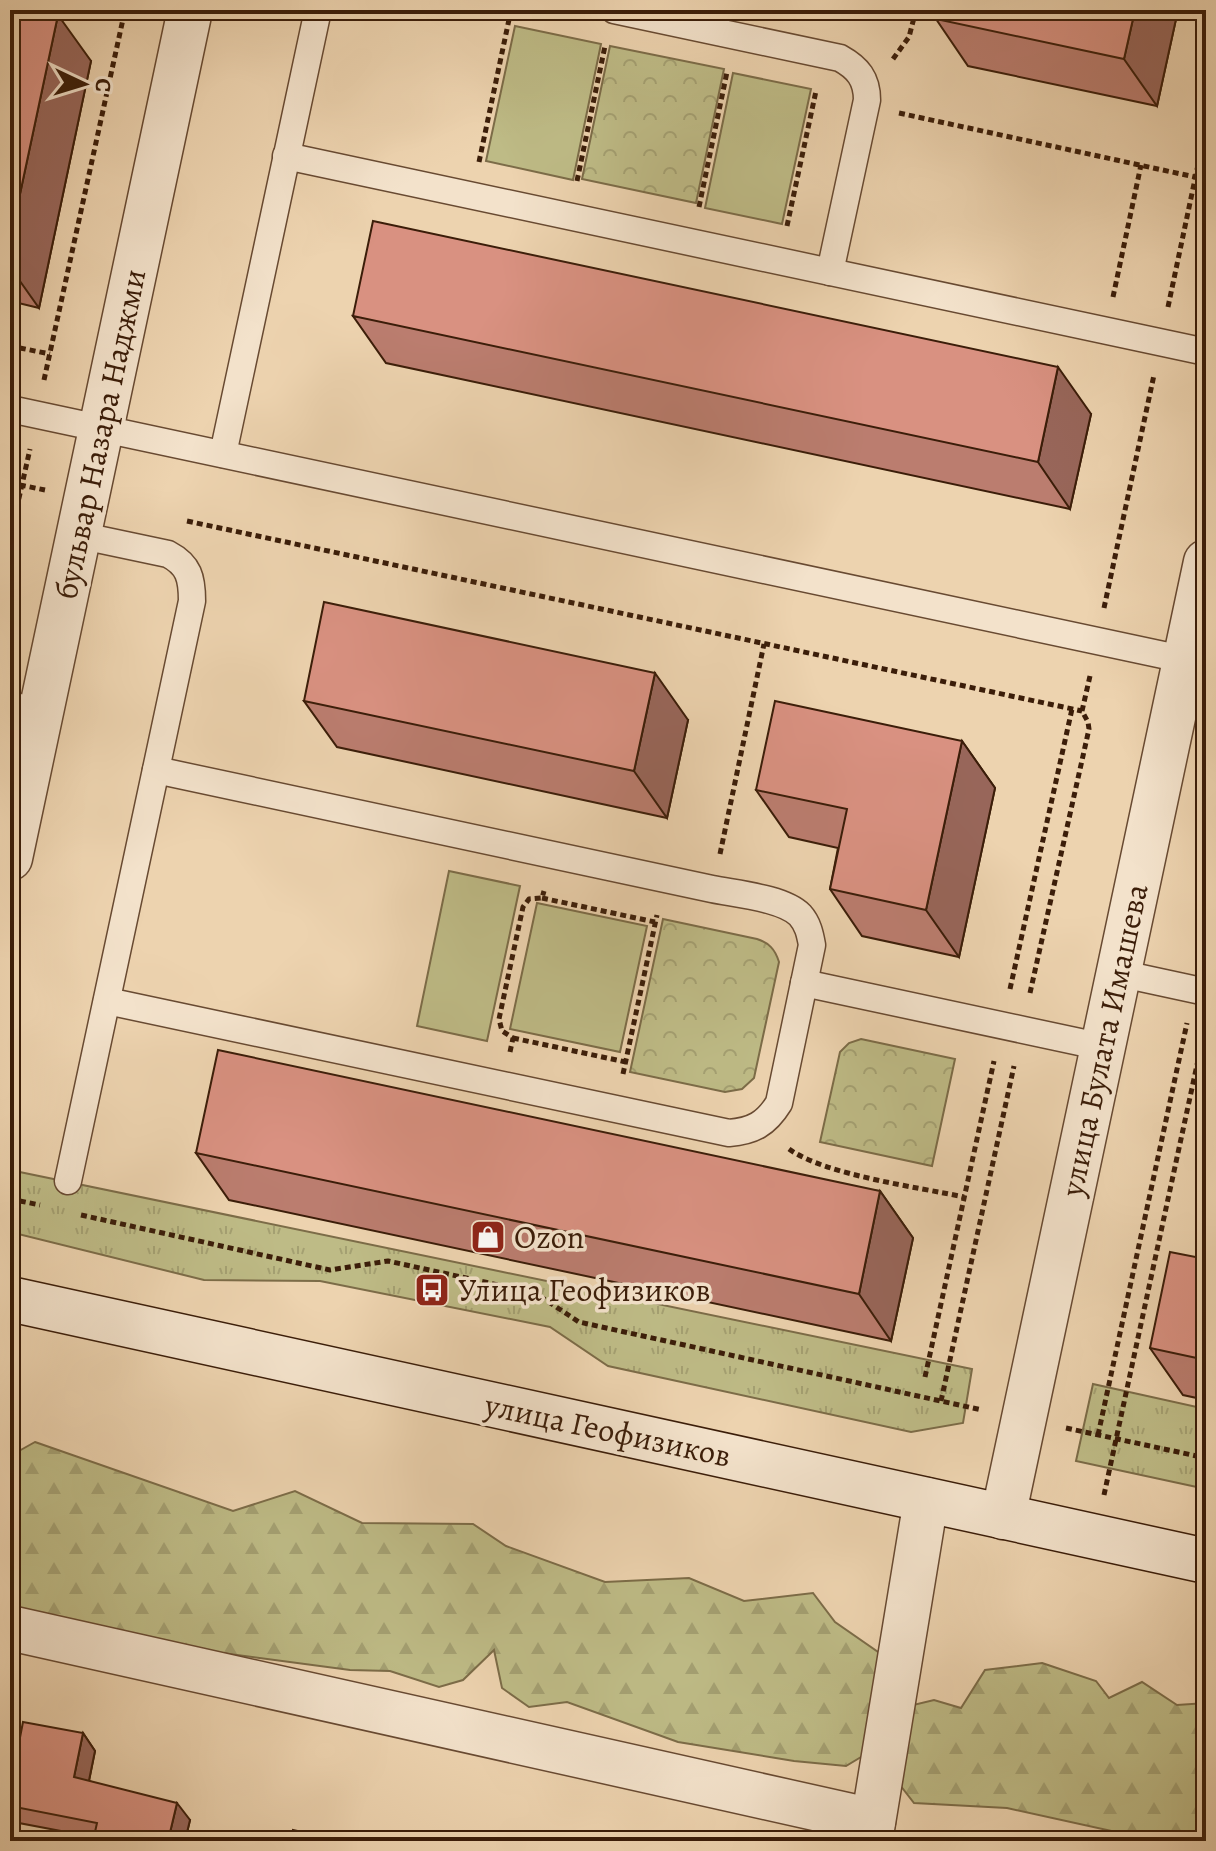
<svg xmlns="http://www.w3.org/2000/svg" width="1216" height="1851" viewBox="0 0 1216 1851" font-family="Alegreya,serif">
<defs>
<pattern id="grass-tufts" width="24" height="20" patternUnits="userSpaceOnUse" patternTransform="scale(2)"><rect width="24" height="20" fill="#bebb86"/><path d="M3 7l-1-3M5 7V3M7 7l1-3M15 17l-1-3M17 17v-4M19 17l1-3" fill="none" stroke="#a4a072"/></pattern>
<pattern id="forest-firs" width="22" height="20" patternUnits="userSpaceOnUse" patternTransform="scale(2)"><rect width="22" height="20" fill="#bebb86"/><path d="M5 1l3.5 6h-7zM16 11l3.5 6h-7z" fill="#a4a072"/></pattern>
<pattern id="park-crowns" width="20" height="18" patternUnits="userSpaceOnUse" patternTransform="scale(2)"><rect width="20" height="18" fill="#bebb86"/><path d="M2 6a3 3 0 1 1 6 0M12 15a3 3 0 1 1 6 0" fill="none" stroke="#a4a072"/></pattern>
</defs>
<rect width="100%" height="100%" fill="#edd3af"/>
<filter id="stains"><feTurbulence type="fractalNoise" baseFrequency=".0025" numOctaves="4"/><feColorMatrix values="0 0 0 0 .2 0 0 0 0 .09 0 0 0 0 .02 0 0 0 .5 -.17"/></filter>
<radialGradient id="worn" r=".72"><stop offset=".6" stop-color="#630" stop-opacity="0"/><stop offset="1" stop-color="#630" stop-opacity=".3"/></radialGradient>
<g fill="url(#grass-tufts)" stroke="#7c6c48" stroke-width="2">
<polygon points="10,1170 972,1369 963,1423 911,1432 608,1366 550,1327 320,1281 204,1280 10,1232"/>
<polygon points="1093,1384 1206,1409 1206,1489 1076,1461"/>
</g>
<g fill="url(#forest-firs)" stroke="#7c6c48" stroke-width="2">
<polygon points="35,1442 233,1511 295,1491 362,1523 473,1524 506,1546 605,1582 689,1578 744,1601 813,1593 835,1622 891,1661 881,1745 846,1766 794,1761 678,1742 567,1702 529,1707 502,1688 494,1650 463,1680 439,1687 390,1671 350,1670 207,1651 10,1607 10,1456"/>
<polygon points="1042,1663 1096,1681 1109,1698 1142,1682 1177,1705 1206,1703 1206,1841 1157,1841 1007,1808 914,1803 900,1785 909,1706 934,1700 961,1708 985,1670"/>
</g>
<g fill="url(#park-crowns)" stroke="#7c6c48" stroke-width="2">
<polygon points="610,46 724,69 696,203 582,179"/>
<path d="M663,919L757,939C769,943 775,949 779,962L754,1078L742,1089L725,1092L630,1072Z"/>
<polygon points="861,1039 955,1059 932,1166 820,1142 840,1052 849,1043"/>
</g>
<g fill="#bebb86" stroke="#7c6c48" stroke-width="2">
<polygon points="515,26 601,44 573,180 486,161"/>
<polygon points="733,73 811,89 782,224 705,208"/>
<polygon points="449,871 520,886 487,1041 417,1026"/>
<polygon points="537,903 647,926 620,1052 510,1029"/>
</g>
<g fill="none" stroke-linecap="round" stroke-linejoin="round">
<g stroke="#684a32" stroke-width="29">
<g id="lane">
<path d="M614,10L840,58C858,68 867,79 867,100L830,272"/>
<polyline points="286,156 1206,352"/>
<polyline points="10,409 1196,662"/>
<polyline points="223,454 318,10"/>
<polyline points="10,705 41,712"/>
<polyline points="1118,973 1206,992"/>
<polyline points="804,983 1103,1047"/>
<path d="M107,1001L729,1133C753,1131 766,1124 779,1103L812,945C810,934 808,924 800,915C783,898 736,894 712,889L156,770"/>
<path d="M68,1181L192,601C192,578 189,565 168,554L78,535"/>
</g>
</g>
<g stroke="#684a32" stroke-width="47">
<g id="street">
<polyline points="10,858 190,10"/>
<polyline points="1003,1517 1206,562"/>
<polyline points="10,1628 873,1821"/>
<polyline points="870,1841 926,1500"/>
</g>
</g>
<g stroke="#3b1d09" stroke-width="47">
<polyline id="secondary" points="10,1299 1206,1561"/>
</g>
<g stroke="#3b1d09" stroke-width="5" stroke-dasharray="6 4" stroke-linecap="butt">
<polyline points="893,59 909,37 916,10"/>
<polyline points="899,113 1195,177"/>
<polyline points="479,162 511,10"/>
<polyline points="577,181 605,46"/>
<polyline points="699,207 727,72"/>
<polyline points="787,226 816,91"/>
<polyline points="1113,297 1141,165"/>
<polyline points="1168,307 1206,127"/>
<polyline points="10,346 50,354"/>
<polyline points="44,380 125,10"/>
<polyline points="10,483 45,490"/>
<polyline points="187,521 1082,711"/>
<polyline points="10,538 30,449"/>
<polyline points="1104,608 1154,375"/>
<polyline points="720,854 764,644"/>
<polyline points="542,898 655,922"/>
<polyline points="1202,954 1206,936"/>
<polyline points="1010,989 1072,709"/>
<polyline points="1030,993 1089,729 1088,722 1082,711 1090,676"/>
<polyline points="513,1038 626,1062"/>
<polyline points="510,1052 513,1038 502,1031 499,1019 523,907 529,899 542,898 544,891"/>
<polyline points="623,1074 657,915"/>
<path d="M789,1149C825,1175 917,1187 964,1197"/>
<polyline points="10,1199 40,1205"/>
<polyline points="81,1215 330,1270 388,1261 535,1293 579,1322 982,1410"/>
<polyline points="925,1377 994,1061"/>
<polyline points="941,1401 1014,1066"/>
<polyline points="1066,1428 1206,1458"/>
<polyline points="1098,1435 1187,1023"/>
<polyline points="1104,1495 1205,1028"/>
</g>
<use href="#lane" stroke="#f3e2cb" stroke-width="26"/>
<use href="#street" stroke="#f3e2cb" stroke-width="44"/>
<use href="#secondary" stroke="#f3e2cb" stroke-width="44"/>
</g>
<g fill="#bb7d6f" stroke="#3b1d09" stroke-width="2">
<polygon points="10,10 91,61 39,308 10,301"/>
<polygon points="937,10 1178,10 1157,106 968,66 936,19"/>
<polygon points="353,316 1091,414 1070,509 386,363"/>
<polygon points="304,701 688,720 667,818 337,747"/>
<polygon points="962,741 995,788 959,957 862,936 830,889 838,848 789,837 756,790"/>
<polygon points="196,1153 880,1191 913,1238 891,1341 229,1200"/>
<polygon points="1206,1259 1206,1400 1183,1395 1150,1348"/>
<polygon points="83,1733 95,1751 89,1781 190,1820 185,1841 93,1841 93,1837 19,1823 10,1810 10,1789"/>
</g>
<g fill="#98665a" stroke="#3b1d09" stroke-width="2">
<polygon points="1135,10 1178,10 1157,106 1124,59"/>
<polygon points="58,15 91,61 39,308 10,267 10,241"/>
<polygon points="1058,367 1091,414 1070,509 1038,462"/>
<polygon points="655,673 688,720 667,818 634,771"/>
<polygon points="962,741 995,788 959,957 926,910"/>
<polygon points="880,1191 913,1238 891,1341 859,1294"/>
<polygon points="83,1733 95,1751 86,1795 74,1777"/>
<polygon points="177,1803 190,1820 185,1841 168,1841"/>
</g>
<g fill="#d99181" stroke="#3b1d09" stroke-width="2">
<polygon points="10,10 37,10 58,15 10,241"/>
<polygon points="937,10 1135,10 1124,59 936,19"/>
<polygon points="373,221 1058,367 1038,462 353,316"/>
<polygon points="324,602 655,673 634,771 304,701"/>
<polygon points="775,701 962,741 926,910 830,889 847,809 756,790"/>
<polygon points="218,1050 880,1191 859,1294 196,1153"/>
<polygon points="1170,1252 1206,1259 1206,1360 1150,1348"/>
<polygon points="23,1722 83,1733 74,1777 177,1803 168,1841 93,1841 97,1823 10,1806 10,1789"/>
<polygon points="293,1830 343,1841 291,1841"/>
</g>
<defs>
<g id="shop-square" transform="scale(1.8)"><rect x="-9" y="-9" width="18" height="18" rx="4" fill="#8f2418" stroke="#f3e2cb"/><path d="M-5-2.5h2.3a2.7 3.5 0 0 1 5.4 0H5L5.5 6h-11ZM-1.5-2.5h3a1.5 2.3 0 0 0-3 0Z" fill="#fff"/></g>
<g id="bus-square" transform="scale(1.8)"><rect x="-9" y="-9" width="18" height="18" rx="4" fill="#8f2418" stroke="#f3e2cb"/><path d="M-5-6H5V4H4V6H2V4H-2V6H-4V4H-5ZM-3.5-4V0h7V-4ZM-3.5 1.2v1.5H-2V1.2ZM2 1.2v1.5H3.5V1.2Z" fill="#fff"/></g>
</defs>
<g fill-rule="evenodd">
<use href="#shop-square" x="488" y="1237"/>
<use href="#bus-square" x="432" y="1290"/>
</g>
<g text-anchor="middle" stroke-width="7" stroke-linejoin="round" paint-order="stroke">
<g font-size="32" fill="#3b1d09" stroke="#f3e2cb">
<text transform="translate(100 434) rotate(-78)" y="11">бульвар Назара Наджми</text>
<text transform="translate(1104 1040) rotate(-78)" y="11">улица Булата Имашева</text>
<text transform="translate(608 1430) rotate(12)" y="11">улица Геофизиков</text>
</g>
<g font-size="32" fill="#3b1d09" stroke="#f3e2cb" text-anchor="start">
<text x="514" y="1248">Ozon</text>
<text x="458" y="1301">Улица Геофизиков</text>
</g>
</g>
<rect width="1216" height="1851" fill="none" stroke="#edd3af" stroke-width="40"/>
<rect x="12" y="12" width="1192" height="1827" fill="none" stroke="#3b1d09" stroke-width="4"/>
<rect x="20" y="20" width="1176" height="1811" fill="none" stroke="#3b1d09" stroke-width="2"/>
<g transform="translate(84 84) rotate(94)" stroke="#f3e2cb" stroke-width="6" paint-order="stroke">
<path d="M0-6L14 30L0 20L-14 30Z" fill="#3b1d09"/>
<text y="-12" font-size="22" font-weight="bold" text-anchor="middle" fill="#3b1d09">С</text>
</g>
<rect width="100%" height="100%" filter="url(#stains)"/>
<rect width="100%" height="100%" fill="url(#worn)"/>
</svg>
